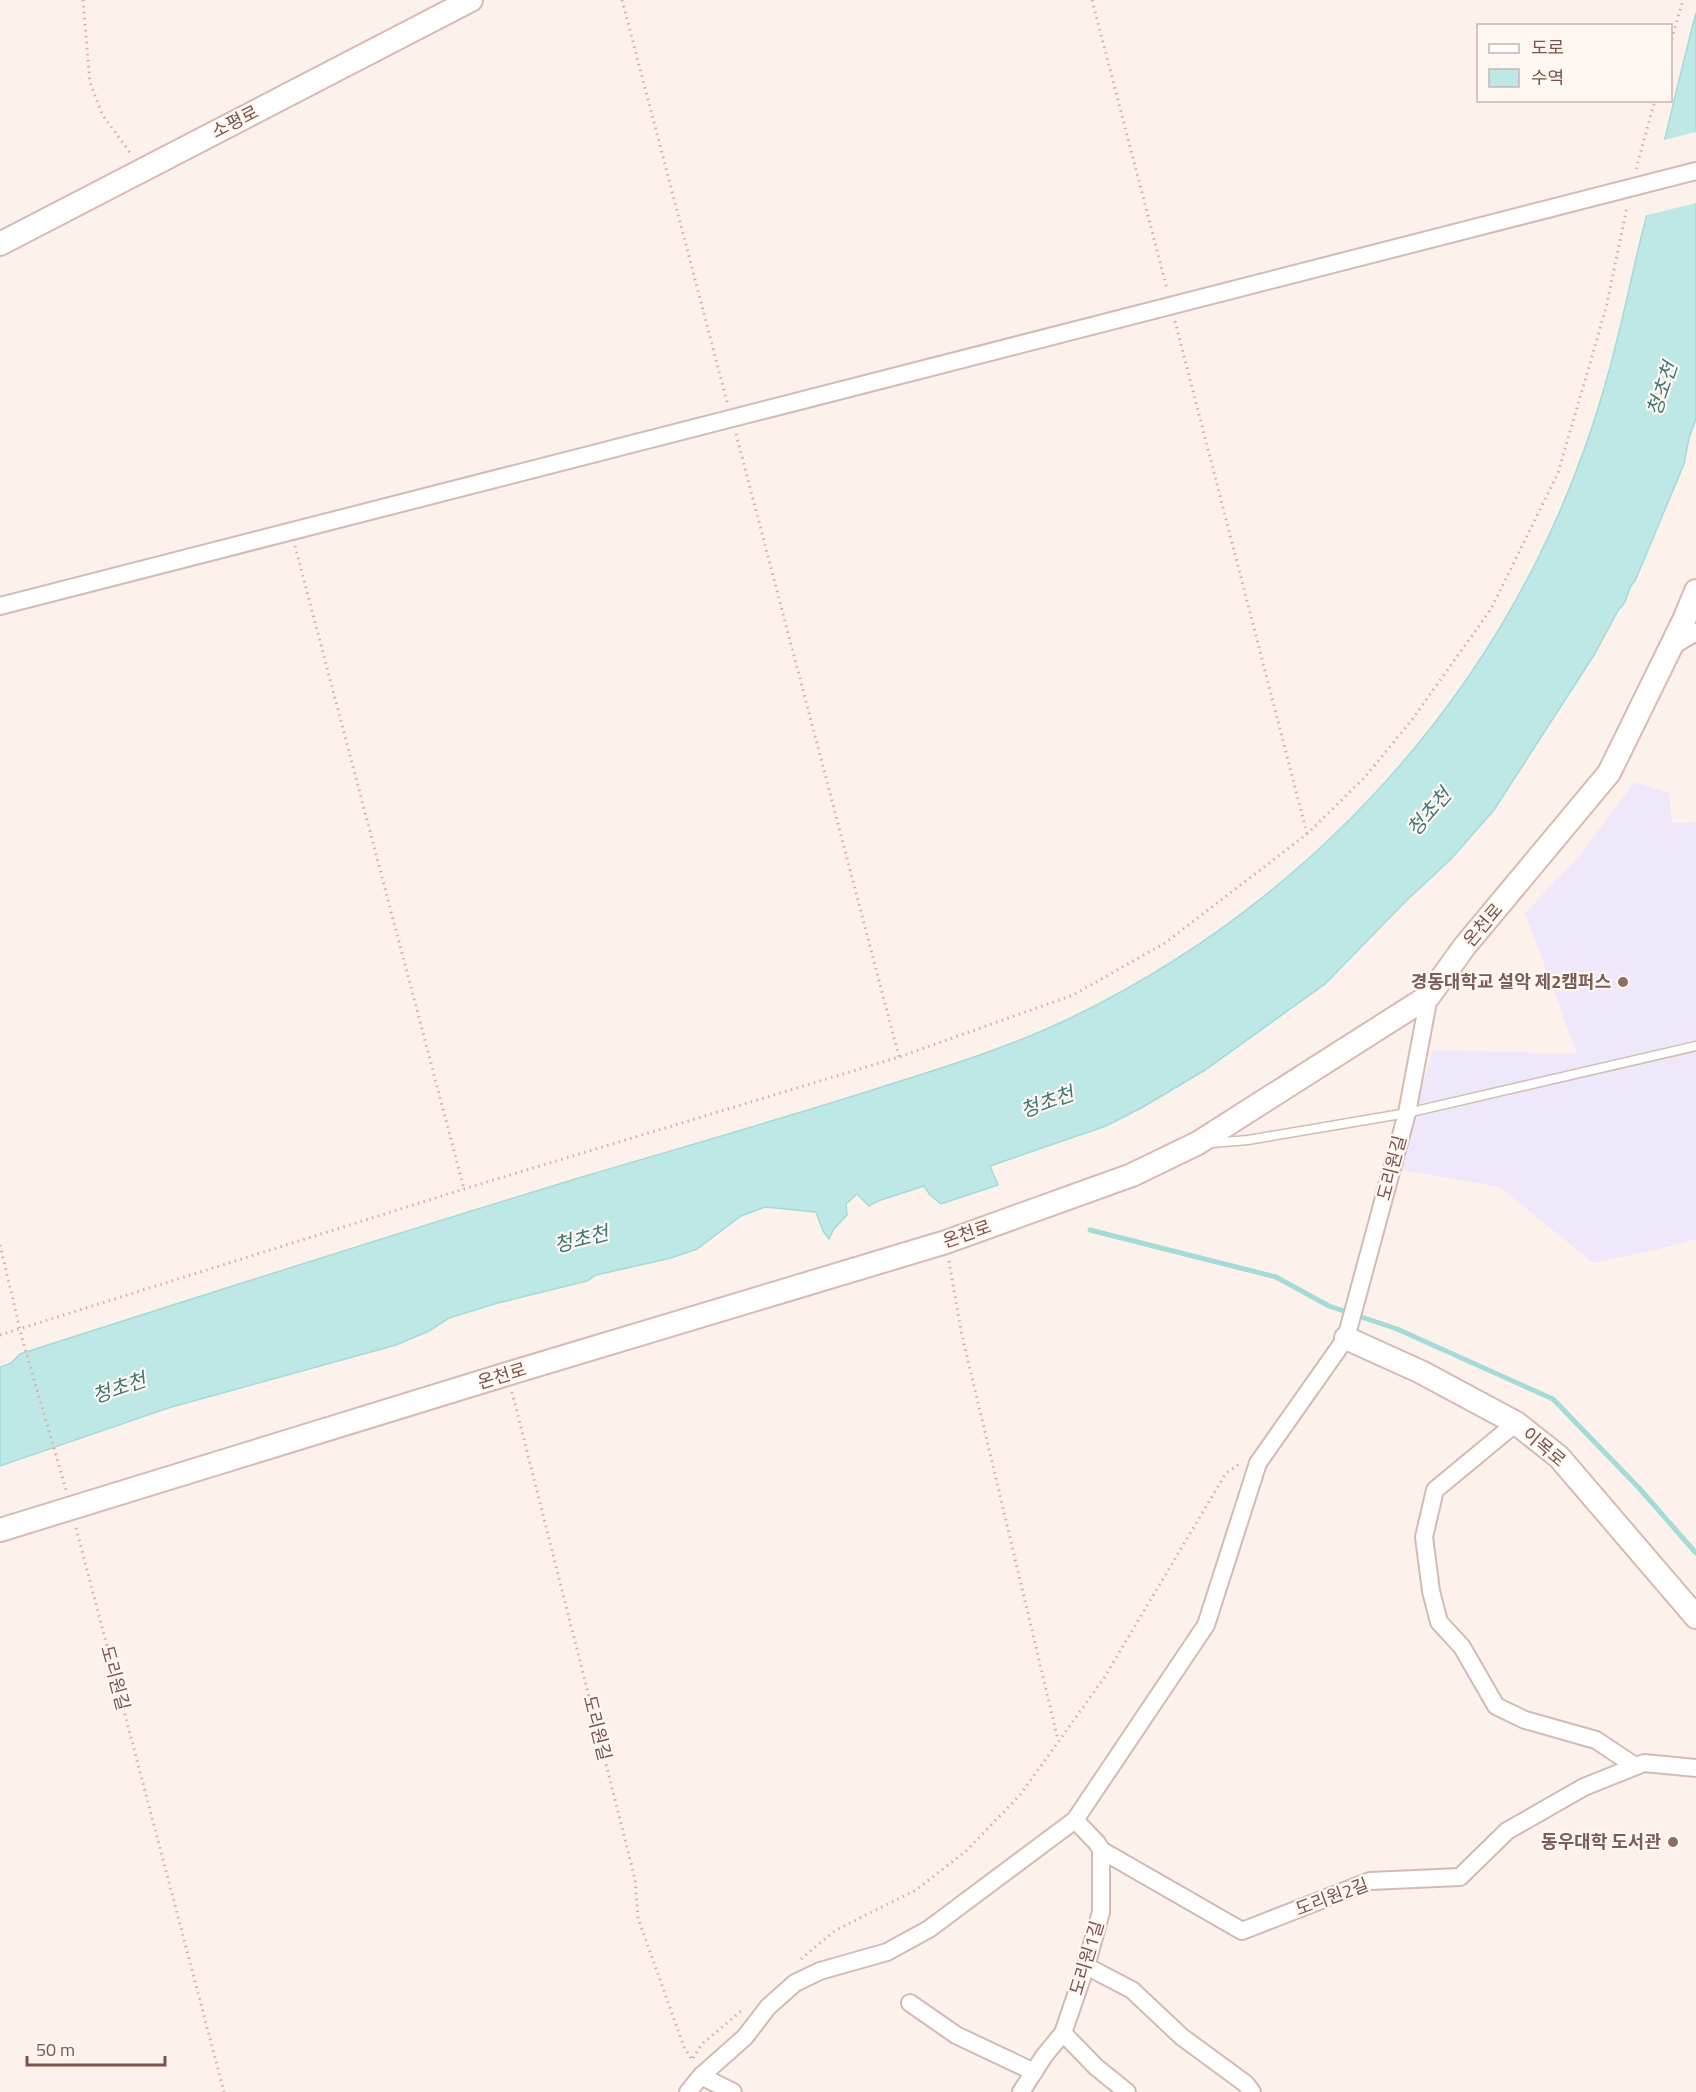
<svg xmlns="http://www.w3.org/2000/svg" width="1696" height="2092" viewBox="0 0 1696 2092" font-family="'Titillium Web','Noto Sans KR',sans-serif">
<rect width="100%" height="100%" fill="#fdf2eb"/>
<polygon fill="#efe7fa" points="1634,782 1669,793 1672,823 1696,822 1696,1239 1656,1250 1593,1263 1500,1187 1397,1169 1433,1050 1577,1054 1525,913 1582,853"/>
<path fill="#bee8e5" stroke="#a4dad7" stroke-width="1.5" d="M1696,13V419L1689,438L1684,464L1635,581C1626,589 1629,602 1619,609L1594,655L1494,810L1451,859L1407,900L1325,984L1205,1070L1143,1107L1106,1126L990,1166L998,1185L941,1204L930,1195L924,1186L878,1201L869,1206L857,1194L846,1204L847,1215L834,1229L829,1239L823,1231L816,1212L765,1207L741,1216L697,1249L671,1258L596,1275L587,1281L498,1303L449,1318L429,1331L396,1345L168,1408L0,1466V1367L11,1363L20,1354C210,1293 400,1232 592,1174C690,1145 788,1117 885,1086C941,1068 997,1051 1051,1027C1262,931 1438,762 1540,554C1573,487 1598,417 1616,344C1626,306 1633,268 1643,230C1661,157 1677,85 1696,13Z"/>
<polygon fill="#fdf2eb" points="1696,132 1696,203 1643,216 1660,141"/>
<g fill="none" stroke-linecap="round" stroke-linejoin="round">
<polyline stroke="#a4dad7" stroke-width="5" points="1090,1230 1276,1277 1329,1306 1397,1329 1553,1399 1639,1488 1696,1553"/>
<g stroke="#d3bab2" stroke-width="11">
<polyline id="lane" points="1212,1143 1248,1140 1407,1113 1696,1046"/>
</g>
<g stroke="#d3bab2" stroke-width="20">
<g id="street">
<polyline points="0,606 1696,171"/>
<polyline points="1671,647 1696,632"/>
<polyline points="1516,1423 1435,1490 1424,1537 1431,1591 1439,1622 1462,1647 1496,1706 1525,1720 1596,1740 1635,1766"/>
<polyline points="1101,1850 1242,1931 1370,1881 1460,1877 1507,1831 1584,1787 1644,1763 1696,1768"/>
<polyline points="1086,1966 1132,1990 1182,2037 1246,2084 1252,2092"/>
<polyline points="910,2003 956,2035 1034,2072"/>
<polyline points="1063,2033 1096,2067 1127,2092"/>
<polyline points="701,2076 733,2092"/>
<polyline points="688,2092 701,2076 745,2037 768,2007 795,1983 820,1971 887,1952 929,1929 1075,1820 1206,1625 1258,1463 1346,1338 1407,1113 1429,996"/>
<polyline points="1021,2092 1044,2056 1063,2033 1086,1966 1101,1912 1101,1850 1097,1843 1075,1820"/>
</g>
</g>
<g stroke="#d8bab2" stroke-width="26">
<g id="secondary">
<polyline points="0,244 471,0"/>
<polyline points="1346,1338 1421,1372 1516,1423 1559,1457 1696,1617"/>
<polyline points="0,1530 507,1374 946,1242 1132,1175 1198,1143 1429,996 1464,947 1609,773 1685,618 1696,591"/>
</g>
</g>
<g stroke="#d9ada4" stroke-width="3" stroke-dasharray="1.5 4.5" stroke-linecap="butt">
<polyline points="83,0 90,83 102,114 131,154"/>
<polyline points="622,0 727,402"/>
<polyline points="1092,0 1167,289"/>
<polyline points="1670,45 1683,0"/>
<polyline points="1636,169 1655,100"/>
<polyline points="1175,321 1307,834"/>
<polyline points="736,434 899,1057"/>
<polyline points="295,546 464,1189"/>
<polyline points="0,1245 22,1338 66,1490"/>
<polyline points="949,1261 961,1331 1058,1740"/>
<polyline points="0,1335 464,1189 899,1057 1073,995 1165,943 1307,834 1365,777 1411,721 1491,609 1558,473 1606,308 1627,207"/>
<polyline points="512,1392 635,1879 638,1918 684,2047 693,2061"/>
<polyline points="76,1528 224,2092"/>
<polyline points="801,1959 836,1930 916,1890 966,1851 1020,1795 1104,1678 1226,1473 1241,1463"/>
<polyline points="693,2058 702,2044 741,2011"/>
</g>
<use href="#lane" stroke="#fff" stroke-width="8"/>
<use href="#street" stroke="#fff" stroke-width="16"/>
<use href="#secondary" stroke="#fff" stroke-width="22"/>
</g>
<g fill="#8d6e63" stroke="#fff7f2" stroke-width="2">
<circle cx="1623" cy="982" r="6"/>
<circle cx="1673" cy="1842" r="6"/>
</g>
<g text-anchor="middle" stroke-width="4.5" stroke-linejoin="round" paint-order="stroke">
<g font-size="18" fill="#7a534c" stroke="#fff7f2">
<text transform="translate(235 122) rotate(-27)" y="6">소평로</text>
<text transform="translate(1483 925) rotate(-50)" y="6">온천로</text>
<text transform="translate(1392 1168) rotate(-75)" y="6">도리원길</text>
<text transform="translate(967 1234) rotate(-19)" y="6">온천로</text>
<text transform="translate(502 1376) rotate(-17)" y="6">온천로</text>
<text transform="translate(1544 1447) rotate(40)" y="6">이목로</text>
<text transform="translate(115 1678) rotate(75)" y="6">도리원길</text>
<text transform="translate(597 1728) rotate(76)" y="6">도리원길</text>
<text transform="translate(1332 1897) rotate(-20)" y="6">도리원2길</text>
<text transform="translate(1087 1958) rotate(-73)" y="6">도리원1길</text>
</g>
<g font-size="18" font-weight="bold" fill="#785e54" stroke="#fff7f2" text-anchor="end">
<text x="1611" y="988">경동대학교 설악 제2캠퍼스</text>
<text x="1661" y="1848">동우대학 도서관</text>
</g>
<g font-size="20" font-style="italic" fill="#3c7774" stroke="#fff7f2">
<text transform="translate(1662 389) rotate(-71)" y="7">청초천</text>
<text transform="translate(1429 812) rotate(-49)" y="7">청초천</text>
<text transform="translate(1047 1102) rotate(-20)" y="7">청초천</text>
<text transform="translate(581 1239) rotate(-14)" y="7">청초천</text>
<text transform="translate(119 1388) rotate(-19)" y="7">청초천</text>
</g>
</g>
<rect x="1477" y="24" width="195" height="78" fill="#fff7f2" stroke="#cab5b0" stroke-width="1.5"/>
<rect x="1489" y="44" width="30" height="9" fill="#ffffff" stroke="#cab5b0" stroke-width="1.5"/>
<text x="1531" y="54" font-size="18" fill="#7a534c">도로</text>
<rect x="1489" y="69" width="30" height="18" fill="#bee8e5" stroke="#cab5b0" stroke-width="1.5"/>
<text x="1531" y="84" font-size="18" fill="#7a534c">수역</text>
<path d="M27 2056v9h138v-9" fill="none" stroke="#7a534c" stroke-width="3"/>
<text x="36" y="2056" font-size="18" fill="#7a534c" stroke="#fff7f2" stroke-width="4.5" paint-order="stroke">50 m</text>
</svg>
